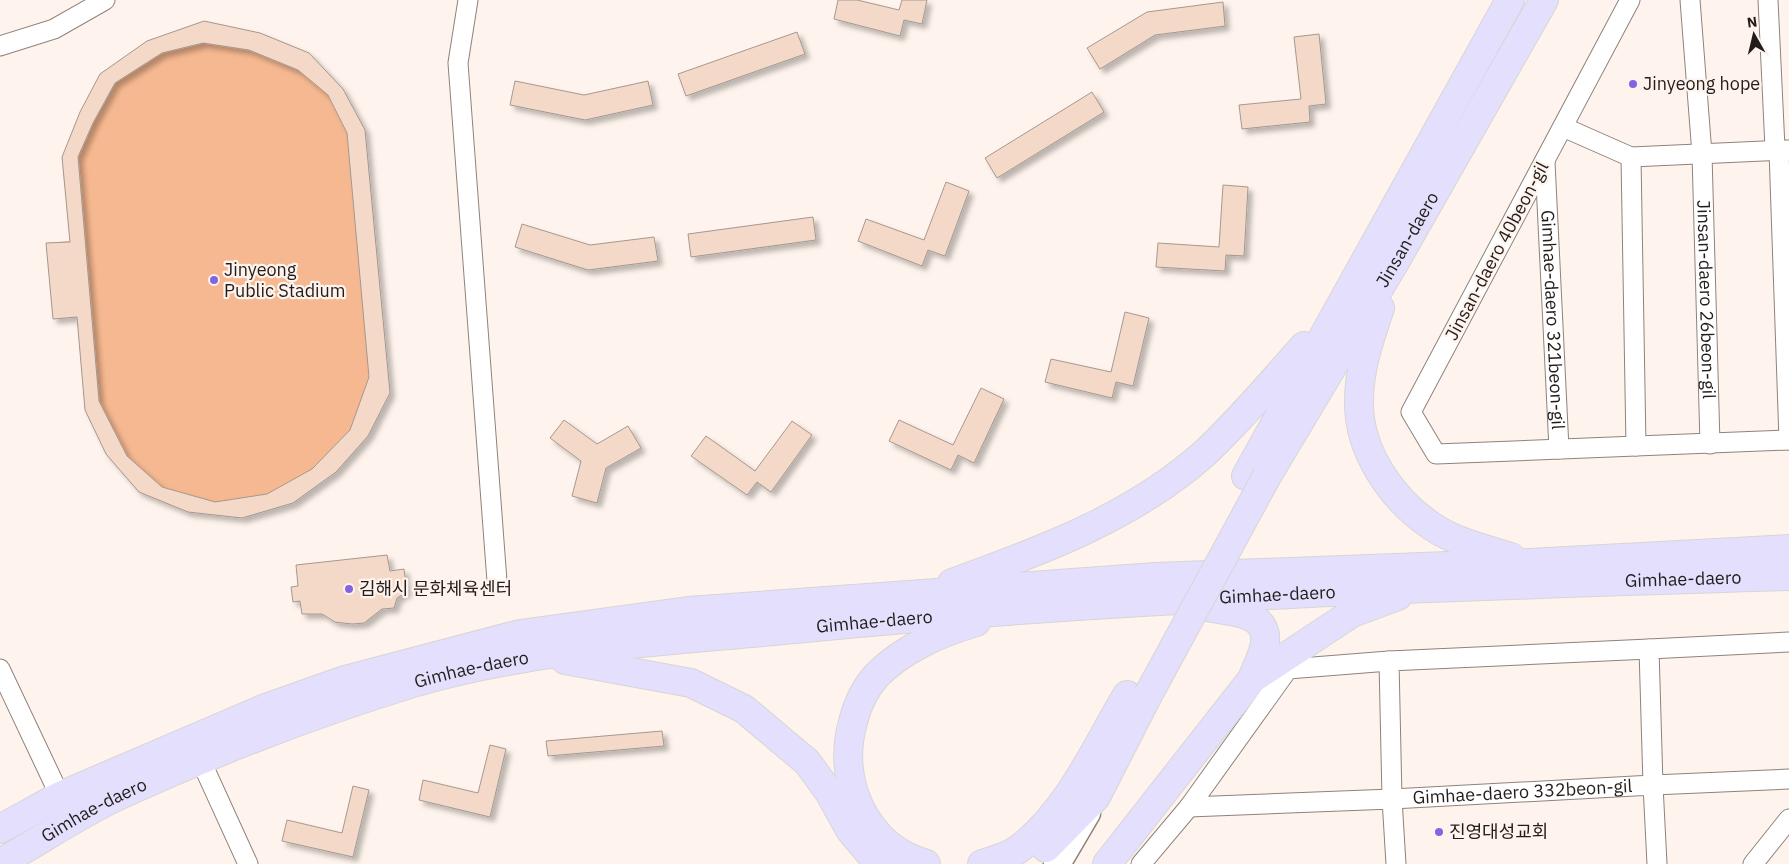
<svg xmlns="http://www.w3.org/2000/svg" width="1789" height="864" viewBox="0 0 1789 864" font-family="'IBM Plex Sans','Noto Sans KR',sans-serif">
<defs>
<filter id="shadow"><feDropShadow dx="4.5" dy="4.5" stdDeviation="2.5" flood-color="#0004"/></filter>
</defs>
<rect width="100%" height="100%" fill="#fff4ed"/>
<polygon fill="#f6b890" points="204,21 260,33 309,53 343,89 365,130 390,393 368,436 336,472 293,503 242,518 188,512 139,492 106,454 85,410 77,317 53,319 46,243 70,241 62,157 80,112 100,74 147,41"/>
<g fill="#f5d9c8" stroke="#a49891" fill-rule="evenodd" filter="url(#shadow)">
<polygon points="838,0 857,0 899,10 902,0 927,0 922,24 904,20 900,36 834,19"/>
<polygon points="1223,2 1225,26 1155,35 1100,69 1087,48 1147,12"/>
<path d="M204,21L260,33L309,53L343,89L365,130L390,393L368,436L336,472L293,503L242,518L188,512L139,492L106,454L85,410L77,317L53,319L46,243L70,242L62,157L80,112L100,74L147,41ZM203,43L249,50L298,70L328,95L347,133L369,377L350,430L312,469L267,494L215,502L162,487L127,456L99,401L78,157L93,123L115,83L162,53Z"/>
<polygon points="797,32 805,54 686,96 678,74"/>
<polygon points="1319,34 1326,104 1309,106 1310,122 1242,129 1239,105 1301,99 1294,37"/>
<polygon points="515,81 584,95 648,81 653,105 585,120 510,105"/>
<polygon points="1092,92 1104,112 997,178 985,158"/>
<polygon points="946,182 969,191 945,256 928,250 922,266 858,241 866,219 924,240"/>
<polygon points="1223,185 1248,187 1244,256 1226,255 1225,271 1156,267 1158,243 1219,247"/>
<polygon points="813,217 816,240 691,257 688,234"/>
<polygon points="522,224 590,245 654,237 658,261 588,270 515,247"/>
<polygon points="1125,312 1149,318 1133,386 1116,382 1112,398 1045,382 1051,359 1111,372"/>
<polygon points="981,388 1004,399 974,463 958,455 951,470 889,441 899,420 953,445"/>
<polygon points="564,420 597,444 628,426 641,448 606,468 597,503 572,496 581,461 550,438"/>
<polygon points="792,421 812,435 771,492 757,482 747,495 691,456 706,436 755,471"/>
<polygon points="387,555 390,571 404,569 407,592 397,598 394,608 382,609 364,623 352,624 335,622 322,614 302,614 300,601 293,602 291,587 298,586 296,565"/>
<polygon points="662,731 664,746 548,756 546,741"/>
<polygon points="490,745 506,749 490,817 419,800 423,780 478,793"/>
<polygon points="353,786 369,790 353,857 282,841 287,820 342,833"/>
</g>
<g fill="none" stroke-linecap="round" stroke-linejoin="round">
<g stroke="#8e837b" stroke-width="21">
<g id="minor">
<polyline points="468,0 458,63 497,581"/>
<polyline points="1630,0 1411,412 1436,454 1789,440"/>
<path id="s1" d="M1690,0L1702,154L1710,444"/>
<polyline points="1768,0 1775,148 1779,151 1789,440"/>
<polyline points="0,46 54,29 105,0"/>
<polyline points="1563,127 1631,157 1788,150"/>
<polyline points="1631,157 1636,446"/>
<path id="s2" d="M1545,162L1559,449"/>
<polyline points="1789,642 1649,649 1653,785 1789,779"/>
<path id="s3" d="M1649,649L1389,661L1392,799L1653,785L1657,864"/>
<polyline points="1389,661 1288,669 1189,807 1392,799 1396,864"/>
<polyline points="0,669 60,796"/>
<polyline points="201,761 248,864"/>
<polyline points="1141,864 1189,807"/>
<polyline points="1753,864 1789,819"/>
</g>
</g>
<g stroke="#8e837b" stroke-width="29">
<polyline id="secondary" points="1057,864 1087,813"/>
</g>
<g stroke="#d7d6d6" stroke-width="30">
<g id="primary">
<path d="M1380,308C1370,338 1359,368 1359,401C1358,451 1392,500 1433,527C1455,542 1485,549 1511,557"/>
<polyline points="1246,476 1510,0"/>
<path id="s4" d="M1267,476L1395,262L1544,0"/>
<path d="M952,583C1041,551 1134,517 1206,452C1241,419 1272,382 1304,346"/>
<path d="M1212,608C1232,611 1268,613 1265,642C1264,654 1256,668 1252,679"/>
<polyline points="565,660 691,683 744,709 807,762 829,792 850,830 872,856 885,864"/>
<polyline points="0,829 60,796 263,709 345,680 520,634 688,611 1155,577 1529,563 1789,549"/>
<polyline points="1046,848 1096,797 1148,695"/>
<path id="s5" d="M0,863C40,841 79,814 120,795C214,752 315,713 413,683C540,646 674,641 805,628C1132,596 1460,586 1789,576"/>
<path d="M926,864C865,846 836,781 853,722C857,706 865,688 877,675C904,648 940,633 976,622"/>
<path d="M982,864C995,860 1010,856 1020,848C1069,810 1096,747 1127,695"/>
<polyline points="1107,864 1252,679 1352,613 1398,596"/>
</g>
</g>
<use href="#minor" stroke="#fff" stroke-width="19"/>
<use href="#secondary" stroke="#fff" stroke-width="26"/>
<use href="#primary" stroke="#e3dffd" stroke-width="28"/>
<g stroke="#d7d6d6" stroke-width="30" stroke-linecap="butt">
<polyline id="primary-bridge" points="1148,695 1267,476"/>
</g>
<use href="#primary-bridge" stroke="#e3dffd" stroke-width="28"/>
</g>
<g fill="#8464e0" stroke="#fff4ed" stroke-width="2">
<circle cx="1633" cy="84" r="5"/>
<circle cx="214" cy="280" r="5"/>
<circle cx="349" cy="589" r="5"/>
<circle cx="1439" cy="832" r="5"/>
</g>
<g text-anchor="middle" stroke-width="4.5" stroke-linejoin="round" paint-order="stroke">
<g font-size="18" fill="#221d1a" stroke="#fff4ed" text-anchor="start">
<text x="1643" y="90">Jinyeong hope</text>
<text x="224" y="276">Jinyeong<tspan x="224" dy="21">Public Stadium</tspan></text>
<text x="359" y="595">김해시 문화체육센터</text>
<text x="1449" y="838">진영대성교회</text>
</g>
<g font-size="18" fill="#221d1a" stroke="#fff4ed">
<text dy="6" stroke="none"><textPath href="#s4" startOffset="275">Jinsan-daero</textPath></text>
<text transform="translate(1497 251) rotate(-62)" y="6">Jinsan-daero 40beon-gil</text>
<text dy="6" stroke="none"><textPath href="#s1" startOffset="300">Jinsan-daero 26beon-gil</textPath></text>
<text dy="6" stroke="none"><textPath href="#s2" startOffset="158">Gimhae-daero 321beon-gil</textPath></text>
<text dy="6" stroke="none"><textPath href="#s5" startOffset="1728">Gimhae-daero</textPath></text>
<text dy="6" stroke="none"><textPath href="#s5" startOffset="1322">Gimhae-daero</textPath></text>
<text dy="6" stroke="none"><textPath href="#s5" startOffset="918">Gimhae-daero</textPath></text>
<text dy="6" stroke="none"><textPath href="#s5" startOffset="512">Gimhae-daero</textPath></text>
<text dy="6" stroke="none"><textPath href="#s3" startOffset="529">Gimhae-daero 332beon-gil</textPath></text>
<text dy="6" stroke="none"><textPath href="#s5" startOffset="108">Gimhae-daero</textPath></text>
</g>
</g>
<g transform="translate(1754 35) rotate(352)" stroke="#fff4ed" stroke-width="4" paint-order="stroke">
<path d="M0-4L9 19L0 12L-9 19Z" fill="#221d1a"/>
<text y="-8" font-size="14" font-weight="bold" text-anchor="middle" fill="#221d1a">N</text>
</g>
</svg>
